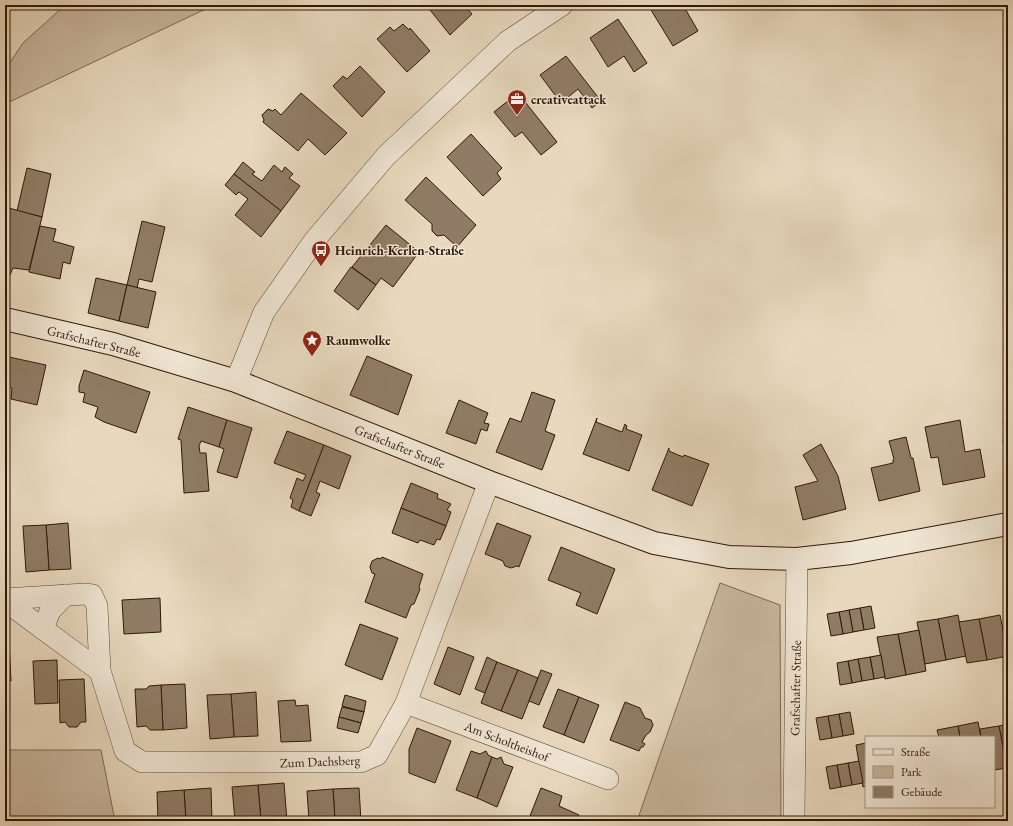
<svg xmlns="http://www.w3.org/2000/svg" width="1013" height="826" viewBox="0 0 1013 826" font-family="'EB Garamond',serif">
<rect width="100%" height="100%" fill="#e8d9be"/>
<filter id="stains"><feTurbulence type="fractalNoise" baseFrequency=".005" numOctaves="4"/><feColorMatrix values="0 0 0 0 .2 0 0 0 0 .09 0 0 0 0 .02 0 0 0 .5 -.17"/></filter>
<radialGradient id="worn" r=".72"><stop offset=".6" stop-color="#630" stop-opacity="0"/><stop offset="1" stop-color="#630" stop-opacity=".3"/></radialGradient>
<g fill="#c9b89f" stroke="#7d6852">
<polygon points="65,5 214,5 5,104 5,70 23,43"/>
<polygon points="720,583 780,605 781,821 637,821"/>
<polygon points="5,750 101,750 115,821 5,821"/>
</g>
<g fill="#907c66" stroke="#311706">
<polygon points="436,5 464,5 472,14 450,35 430,10"/>
<polygon points="648,5 683,5 698,31 673,46"/>
<polygon points="618,19 647,63 634,72 624,56 608,67 590,38"/>
<polygon points="403,24 409,30 410,28 430,51 407,72 377,39 390,27 394,31"/>
<polygon points="566,56 601,101 592,108 578,89 561,103 540,75"/>
<polygon points="360,66 385,92 362,117 333,86 343,76 347,79"/>
<polygon points="301,93 347,133 325,155 308,139 298,151 263,122 264,120 262,115 268,109 273,111 275,109 281,115"/>
<polygon points="518,93 557,142 541,155 522,132 515,137 494,112"/>
<polygon points="471,134 502,168 497,173 501,179 483,196 447,157"/>
<polygon points="243,162 255,172 252,174 262,181 274,165 282,172 285,167 293,174 289,178 300,186 281,211 234,174"/>
<polygon points="27,168 51,174 42,217 17,211"/>
<polygon points="234,174 281,211 261,237 235,215 248,199 239,192 236,195 225,185"/>
<polygon points="426,177 476,225 457,247 444,235 437,236 432,231 432,224 405,200"/>
<polygon points="5,207 42,217 29,270 13,268 7,282 5,281"/>
<polygon points="142,221 165,227 152,282 139,279 137,288 127,285"/>
<polygon points="386,225 419,252 393,287 381,278 376,285 352,267"/>
<polygon points="40,226 56,229 53,241 74,247 70,264 63,262 60,279 29,272"/>
<polygon points="351,267 376,285 358,310 334,291"/>
<polygon points="96,278 127,285 119,321 88,313"/>
<polygon points="127,285 156,292 148,328 119,321"/>
<polygon points="5,356 9,357 5,375"/>
<polygon points="367,356 412,375 398,415 350,395"/>
<polygon points="9,357 46,365 37,405 11,399 12,388 5,387 5,375"/>
<polygon points="84,370 150,392 136,433 104,422 95,417 98,407 83,402 85,393 79,392 79,386"/>
<polygon points="532,392 555,400 545,431 555,435 542,470 496,452 510,418 521,422"/>
<polygon points="459,400 488,413 484,423 489,424 487,431 481,429 476,444 446,433"/>
<polygon points="188,407 227,420 219,447 201,441 199,446 200,453 206,453 209,491 184,493 181,440 178,439"/>
<polygon points="597,418 596,422 622,432 625,424 627,426 626,429 642,435 629,471 583,454"/>
<polygon points="227,420 252,428 237,478 217,472 224,449 219,447"/>
<polygon points="960,420 965,452 980,449 985,477 943,485 938,457 931,458 925,427"/>
<polygon points="1008,420 1008,472 1003,440 1006,439 1003,421"/>
<polygon points="287,431 324,445 299,511 291,507 293,500 290,498 297,478 303,481 306,475 274,463"/>
<polygon points="906,437 911,458 913,458 920,491 879,501 871,468 893,463 893,460 894,459 889,441"/>
<polygon points="821,444 838,476 846,509 803,520 795,487 818,481 803,455"/>
<polygon points="324,445 351,456 339,489 320,481 316,492 320,494 311,516 299,511"/>
<polygon points="669,448 669,451 683,457 684,455 709,464 692,506 652,490"/>
<polygon points="411,483 438,494 437,498 451,504 447,510 451,512 446,526 401,508"/>
<polygon points="401,508 446,526 440,540 437,539 434,545 420,540 418,543 392,533"/>
<polygon points="68,523 71,569 49,570 46,525"/>
<polygon points="497,523 531,536 519,567 517,566 511,568 505,566 503,561 485,554"/>
<polygon points="46,525 49,570 26,572 23,526"/>
<polygon points="561,547 615,569 597,614 576,605 581,593 548,580"/>
<polygon points="382,557 423,574 419,587 420,589 414,604 411,605 406,618 365,602 375,574 372,573 370,567 372,561 378,558 381,559"/>
<polygon points="160,598 161,632 124,634 122,600"/>
<polygon points="871,606 875,628 864,630 860,608"/>
<polygon points="860,608 864,630 853,632 849,610"/>
<polygon points="849,610 853,632 843,634 839,612"/>
<polygon points="839,612 843,634 831,636 827,614"/>
<polygon points="958,615 966,656 946,660 938,619"/>
<polygon points="1000,615 1008,656 987,660 979,619"/>
<polygon points="938,619 946,660 925,664 917,622"/>
<polygon points="979,619 987,660 967,663 959,622"/>
<polygon points="360,624 398,638 382,680 345,665"/>
<polygon points="919,630 926,671 906,675 898,634"/>
<polygon points="898,634 906,675 885,679 877,637"/>
<polygon points="5,643 9,643 11,681 5,681"/>
<polygon points="448,647 474,657 460,695 434,684"/>
<polygon points="881,655 885,677 874,679 870,657"/>
<polygon points="487,657 497,662 485,693 475,689"/>
<polygon points="870,657 874,679 862,681 858,659"/>
<polygon points="858,659 862,681 852,683 848,661"/>
<polygon points="57,660 58,703 35,704 33,661"/>
<polygon points="848,661 852,683 840,685 837,663"/>
<polygon points="497,662 518,670 501,711 481,703"/>
<polygon points="518,670 538,678 522,719 501,711"/>
<polygon points="541,670 552,674 539,705 529,701"/>
<polygon points="84,679 86,722 81,722 77,727 69,727 65,722 60,723 59,680"/>
<polygon points="185,684 187,728 163,730 161,685"/>
<polygon points="161,685 163,730 150,730 146,726 137,727 135,689 146,689 149,686"/>
<polygon points="558,689 579,697 564,735 543,727"/>
<polygon points="256,692 258,736 234,737 231,694"/>
<polygon points="231,694 234,737 210,739 207,695"/>
<polygon points="345,695 366,701 364,712 342,706"/>
<polygon points="579,697 599,705 584,743 564,735"/>
<polygon points="295,700 296,706 308,705 311,741 281,742 278,701"/>
<polygon points="625,702 640,708 645,718 651,720 653,725 650,732 646,735 642,742 645,744 643,747 641,747 639,751 610,740"/>
<polygon points="342,707 364,712 361,723 339,717"/>
<polygon points="850,712 854,734 843,736 839,714"/>
<polygon points="839,714 843,736 832,738 828,716"/>
<polygon points="828,716 832,738 820,740 816,718"/>
<polygon points="339,717 361,723 358,733 337,728"/>
<polygon points="978,722 981,737 960,737 958,726"/>
<polygon points="1008,724 1008,767 1007,768 999,726"/>
<polygon points="958,726 960,737 939,737 937,730"/>
<polygon points="999,726 1007,768 994,770 994,737 981,737 980,729"/>
<polygon points="417,728 451,741 435,783 409,773 409,749"/>
<polygon points="866,743 866,786 863,787 856,745"/>
<polygon points="471,751 480,754 486,751 488,755 492,757 477,798 456,790"/>
<polygon points="492,757 497,759 501,757 504,764 513,767 497,807 477,798"/>
<polygon points="859,761 863,783 852,785 848,763"/>
<polygon points="848,763 852,785 841,787 837,765"/>
<polygon points="837,765 841,787 830,789 826,767"/>
<polygon points="284,783 287,821 261,821 258,785"/>
<polygon points="258,785 261,821 235,821 232,787"/>
<polygon points="211,788 212,821 186,821 184,790"/>
<polygon points="359,788 361,821 335,821 333,789"/>
<polygon points="541,788 562,796 559,806 579,815 576,821 528,821"/>
<polygon points="333,789 335,821 309,821 307,791"/>
<polygon points="184,790 186,821 158,821 157,792"/>
</g>
<g fill="none" stroke-linecap="round" stroke-linejoin="round">
<g stroke="#5f4834" stroke-width="22">
<g id="street">
<polyline points="236,381 264,312 314,241 386,156 508,41 562,5"/>
<polyline points="5,599 85,594 92,595 97,606 100,671 125,751 142,762 361,762 377,755 406,703 489,482"/>
<polyline points="5,601 100,671"/>
<polyline points="43,629 50,611 65,595"/>
<polyline points="406,703 608,779"/>
<polyline points="794,816 797,559"/>
</g>
</g>
<g stroke="#311706" stroke-width="24">
<polyline id="secondary" points="5,319 113,344 236,381 489,482 654,543 729,557 797,559 851,553 1008,524"/>
</g>
<use href="#street" stroke="#f0e6d5" stroke-width="21"/>
<use href="#secondary" stroke="#f0e6d5" stroke-width="22"/>
</g>
<defs>
<g id="office-pin" transform="scale(1)"><path d="M0 17L-7.5 6A9.5 9.5 0 1 1 7.5 6Z" fill="#8f2418" stroke="#f0e6d5"/><path d="M-6-3h4V-5.5h4V-3h4V5H-6ZM-1-4.5V-3h2v-1.5ZM-6 0V1H6V0Z" fill="#fff"/></g>
<g id="bus-pin" transform="scale(1)"><path d="M0 17L-7.5 6A9.5 9.5 0 1 1 7.5 6Z" fill="#8f2418" stroke="#f0e6d5"/><path d="M-5-6H5V4H4V6H2V4H-2V6H-4V4H-5ZM-3.5-4V0h7V-4ZM-3.5 1.2v1.5H-2V1.2ZM2 1.2v1.5H3.5V1.2Z" fill="#fff"/></g>
<g id="sight-pin" transform="scale(1)"><path d="M0 17L-7.5 6A9.5 9.5 0 1 1 7.5 6Z" fill="#8f2418" stroke="#f0e6d5"/><path d="M0-6L1.8-2.2L6-1.7L2.9 1.2L3.7 5.4L0 3.3L-3.7 5.4L-2.9 1.2L-6-1.7L-1.8-2.2Z" fill="#fff"/></g>
</defs>
<g fill-rule="evenodd">
<use href="#office-pin" x="517" y="99"/>
<use href="#bus-pin" x="321" y="250"/>
<use href="#sight-pin" x="312" y="340"/>
</g>
<g text-anchor="middle" stroke-width="3" stroke-linejoin="round" paint-order="stroke">
<g font-size="13" font-weight="bold" fill="#311706" stroke="#f0e6d5" text-anchor="start">
<text x="531" y="104">creativeattack</text>
<text x="335" y="255">Heinrich-Kerlen-Straße</text>
<text x="326" y="345">Raumwolke</text>
</g>
<g font-size="13" fill="#311706" stroke="#f0e6d5">
<text transform="translate(94 341) rotate(14)" y="5">Grafschafter Straße</text>
<text transform="translate(400 446) rotate(22)" y="5">Grafschafter Straße</text>
<text transform="translate(795 688) rotate(-89)" y="5">Grafschafter Straße</text>
<text transform="translate(507 741) rotate(21)" y="5">Am Scholtheishof</text>
<text transform="translate(320 761) rotate(-2)" y="5">Zum Dachsberg</text>
</g>
</g>
<rect width="1013" height="826" fill="none" stroke="#e8d9be" stroke-width="20"/>
<rect x="6" y="6" width="1001" height="814" fill="none" stroke="#311706" stroke-width="2"/>
<rect x="10" y="10" width="993" height="806" fill="none" stroke="#311706"/>
<rect x="865" y="736" width="130" height="72" fill="#f0e6d5" stroke="#a49382"/>
<rect x="873" y="749" width="20" height="6" fill="#f0e6d5" stroke="#a49382"/>
<text x="901" y="756" font-size="12" fill="#311706">Straße</text>
<rect x="873" y="766" width="20" height="12" fill="#c9b89f" stroke="#a49382"/>
<text x="901" y="776" font-size="12" fill="#311706">Park</text>
<rect x="873" y="786" width="20" height="12" fill="#907c66" stroke="#a49382"/>
<text x="901" y="796" font-size="12" fill="#311706">Gebäude</text>
<rect width="100%" height="100%" filter="url(#stains)"/>
<rect width="100%" height="100%" fill="url(#worn)"/>
</svg>
